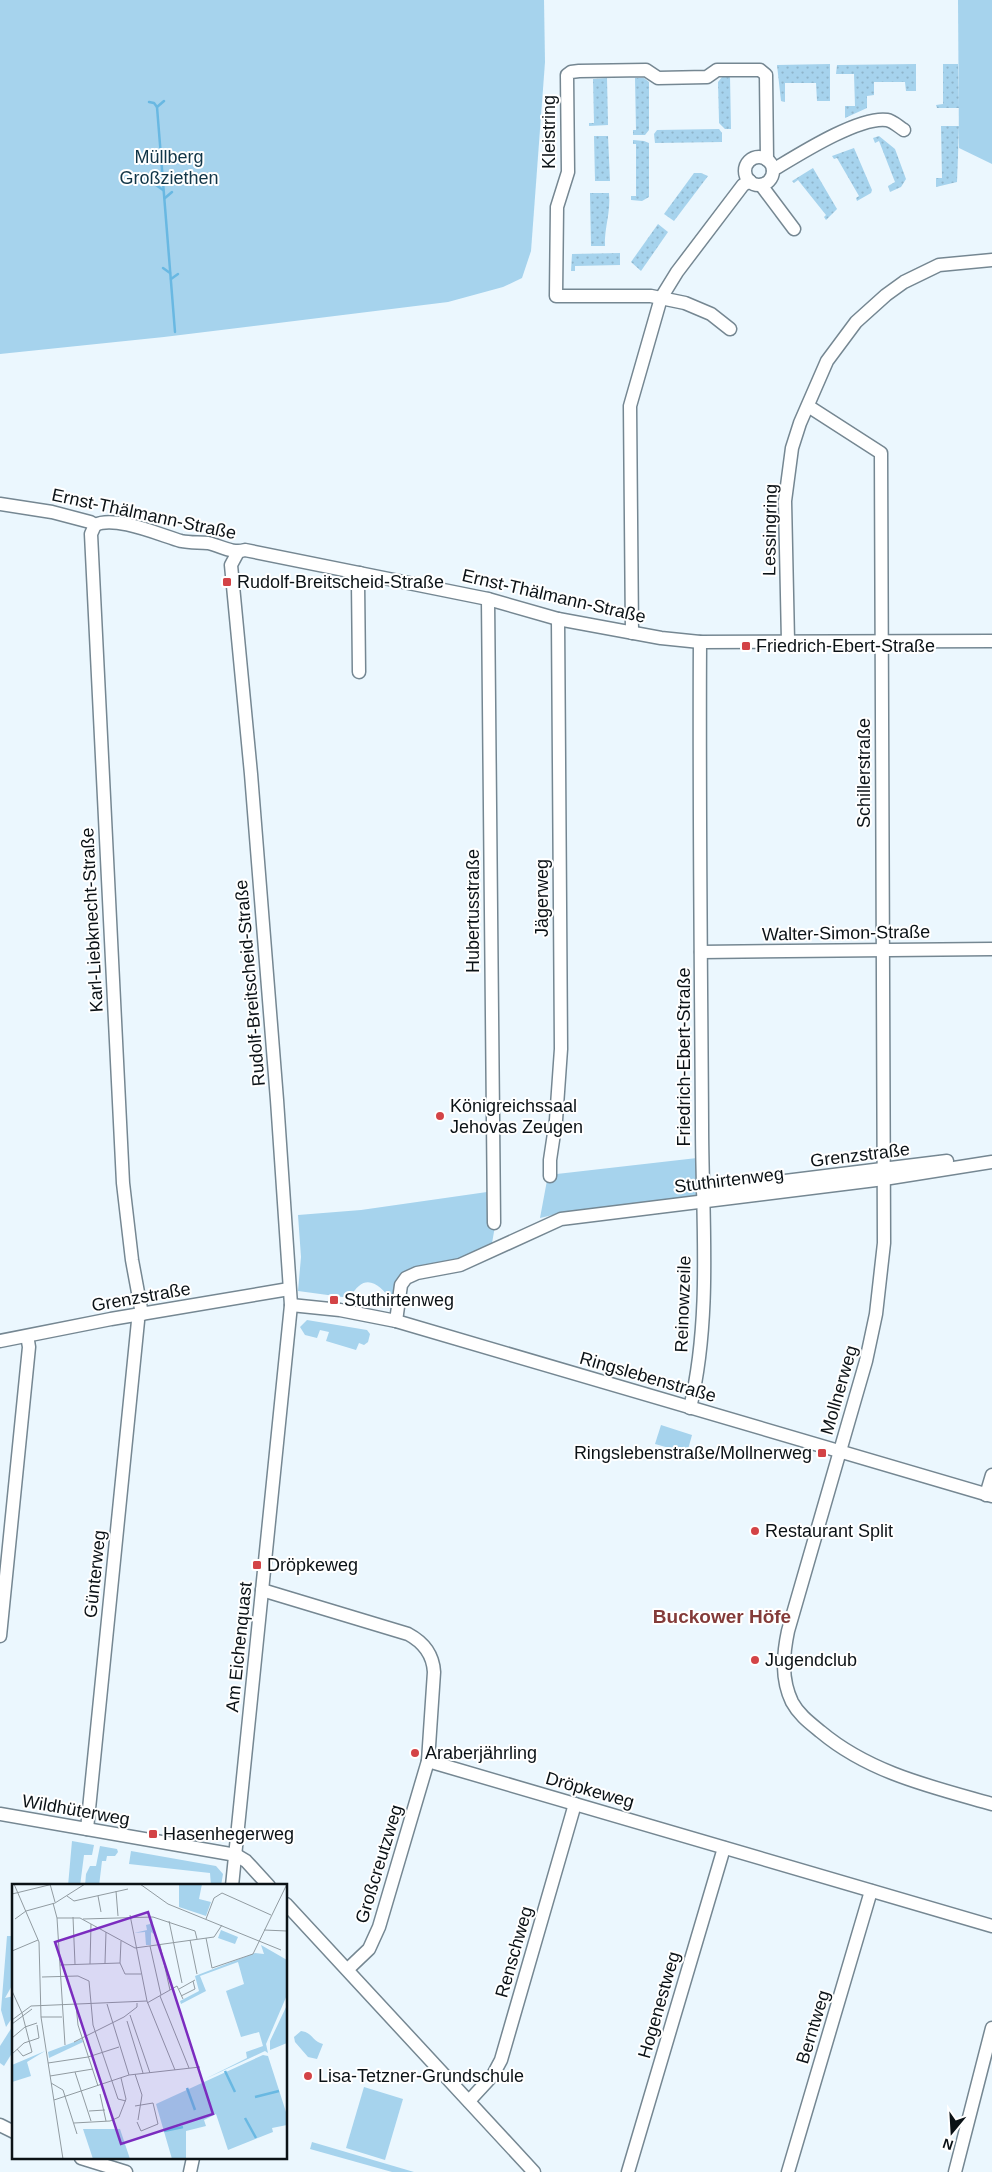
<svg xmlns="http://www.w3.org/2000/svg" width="992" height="2172" viewBox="0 0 992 2172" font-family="Helvetica,sans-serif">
<defs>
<pattern id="garden-dots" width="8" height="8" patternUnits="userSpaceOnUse" patternTransform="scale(1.25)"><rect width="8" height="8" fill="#a6d3ed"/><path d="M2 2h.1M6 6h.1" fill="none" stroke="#8eb4ca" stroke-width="1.8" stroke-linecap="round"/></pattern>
</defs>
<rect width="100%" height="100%" fill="#ebf7fe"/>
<g fill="#a6d3ed">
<polygon points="0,0 544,0 545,62 531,251 522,278 503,287 448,302 164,337 0,354"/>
<polygon points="958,0 992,0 992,164 959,148"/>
<polygon points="697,1158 698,1195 697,1200 565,1212 540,1218 548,1175"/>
<path d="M487,1192H492L495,1226L491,1249L464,1261L400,1274L396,1299L392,1301C379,1283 364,1271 350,1298L298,1291L301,1257L298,1215L361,1210Z"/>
<polygon points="307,1320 367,1330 370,1334 368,1342 364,1345 359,1343 356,1350 326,1341 329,1332 320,1330 317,1338 305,1335 300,1327"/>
<polygon points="661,1425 692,1435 687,1453 655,1444"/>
<polygon points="72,1841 94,1845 92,1855 84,1855 80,1886 68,1886"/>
<polygon points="100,1846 117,1849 118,1852 115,1856 107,1856 106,1861 102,1861 99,1886 85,1886 86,1874 90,1866 96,1866"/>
<polygon points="131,1851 216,1866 223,1874 221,1886 211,1886 210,1873 129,1864"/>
<polygon points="7,1936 14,1936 14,1982 5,1998 14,1996 14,2015 6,2027 1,2010"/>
<polygon points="14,2024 14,2050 4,2066 0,2063 0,2046"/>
<path d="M301,2031C312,2032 313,2042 323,2044L317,2059L308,2057L295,2042L294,2037Z"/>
<polygon points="364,2087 403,2099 385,2160 346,2148"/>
<polygon points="312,2142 414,2172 392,2172 310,2149"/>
</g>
<g fill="url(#garden-dots)">
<polygon points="830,64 830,101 817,101 816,83 785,83 785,102 781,101 777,65"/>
<polygon points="916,64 916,91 906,91 905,82 874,82 874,95 867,96 867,108 845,118 845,106 855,106 854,74 836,74 837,65"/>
<polygon points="943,64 958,64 959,108 937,108 936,105 943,104"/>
<polygon points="730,76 731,129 725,129 719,123 719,120 718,82 722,77"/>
<polygon points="607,78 608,125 589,126 589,123 594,123 593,79"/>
<polygon points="635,78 644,78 649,82 649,130 645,135 633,135 633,130 636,130"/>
<polygon points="941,126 959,126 957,182 936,187 936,178 942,178"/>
<polygon points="719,129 722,133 722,142 655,143 654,134 657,130"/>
<polygon points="594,136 608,136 610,181 595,181"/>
<polygon points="879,136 895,149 906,179 901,187 890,192 888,186 895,182 879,141 875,143 873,138"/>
<polygon points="633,140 644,141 649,143 649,197 642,201 631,200 631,196 636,196 636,144 633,144"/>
<polygon points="854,148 872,190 871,193 857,201 856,198 859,196 837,158 834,159 832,156"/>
<polygon points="813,168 837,209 826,220 824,217 826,215 798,180 794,183 792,181"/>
<polygon points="694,173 701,173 708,176 674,221 664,214"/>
<path d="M590,193H609C611,213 604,228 605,246H591Z"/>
<polygon points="658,224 668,232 641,271 631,262"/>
<polygon points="620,253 620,265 575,266 575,271 571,271 572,254"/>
</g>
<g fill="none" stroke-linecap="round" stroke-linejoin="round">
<g stroke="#69b8e2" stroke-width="2.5">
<polyline points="164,101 157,107 175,332"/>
<polyline points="149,102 154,103 157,107"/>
<polyline points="156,185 163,190"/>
<polyline points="165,198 172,192"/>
<polyline points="163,268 170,273"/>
<polyline points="171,279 178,274"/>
</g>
<g stroke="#758792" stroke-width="15">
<g id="minor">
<circle cx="759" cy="171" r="14"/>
<path d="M773,170C798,155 859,116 887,120C893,121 899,127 904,130"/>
<polyline points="761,185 794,229"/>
<polyline points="730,329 711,314 685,303 651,296 556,296 557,207 568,172 567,75 571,72 579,71 646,70 658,78 707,77 717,70 760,70 766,75 767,160"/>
<path d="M808,406L881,453L884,1243L876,1314L866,1361L788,1631C783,1655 781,1679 792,1702C799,1715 810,1723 821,1732C870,1773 932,1787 992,1804"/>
<path d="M0,504L52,512L90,522L95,525C115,515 160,535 181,541C190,543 199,542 208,543C221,546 233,554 245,550L488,599L558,619L661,638L700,642L992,641"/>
<polyline points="95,525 91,534 123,1183 132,1260 142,1314"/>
<polyline points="488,599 494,1223"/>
<polyline points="632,633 630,406 661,298 677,272 743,185 750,181"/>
<polyline points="788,641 785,501 792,448 800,423 827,361 856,322 886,295 904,282 939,265 992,260"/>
<polyline points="359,672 358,582 360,573"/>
<polyline points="701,952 992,949"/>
<polyline points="550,1176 550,1160 556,1120 561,1049 558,619"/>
<polyline points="703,1191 947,1161"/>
<polyline points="291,1305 340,1310 396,1321 992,1496"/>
<polyline points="396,1321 401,1285 406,1278 417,1273 460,1265 561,1219 884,1179 992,1162"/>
<polyline points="0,1341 111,1319 289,1289"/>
<path d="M690,1408C712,1316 702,1218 702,1124C701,963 699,802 700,642"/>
<polyline points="986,1495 992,1475"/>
<path d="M262,1590L408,1634C423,1642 433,1654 434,1672L428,1761L992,1926"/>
<polyline points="0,1636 29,1347 28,1341"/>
<polyline points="0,1814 236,1855 246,1861 269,1886"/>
<polyline points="87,1829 138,1321"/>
<polyline points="232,1886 291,1305 277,1100 251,774 231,565 238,552"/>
<polyline points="286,1904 534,2172"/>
<polyline points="348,1969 369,1949 379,1927 428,1761"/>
<polyline points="469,2101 493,2075 501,2060 575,1804"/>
<polyline points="0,2125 14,2132"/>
<polyline points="81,2158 126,2172"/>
<polyline points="190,2172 193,2158"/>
<polyline points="628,2172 724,1848"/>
<polyline points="788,2172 871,1891"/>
<polyline points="955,2172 992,2028"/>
</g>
</g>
<use href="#minor" stroke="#fff" stroke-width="12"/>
</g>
<g fill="#d34346" stroke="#fff" stroke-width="2">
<rect x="222" y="577" width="10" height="10" rx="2.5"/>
<rect x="741" y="641" width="10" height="10" rx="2.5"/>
<circle cx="440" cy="1116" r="5"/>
<rect x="329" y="1295" width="10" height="10" rx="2.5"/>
<rect x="817" y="1448" width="10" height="10" rx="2.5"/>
<circle cx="755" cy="1531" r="5"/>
<rect x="252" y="1560" width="10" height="10" rx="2.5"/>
<circle cx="755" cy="1660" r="5"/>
<circle cx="415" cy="1753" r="5"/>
<rect x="148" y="1829" width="10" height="10" rx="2.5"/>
<circle cx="308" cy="2076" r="5"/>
</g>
<g text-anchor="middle" stroke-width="4" stroke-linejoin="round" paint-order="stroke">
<g font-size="18" fill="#0b1216" stroke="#fff">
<text transform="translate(549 132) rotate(-90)" y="6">Kleistring</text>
<text transform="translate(144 514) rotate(12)" y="6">Ernst-Thälmann-Straße</text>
<text transform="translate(770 530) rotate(-89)" y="6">Lessingring</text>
<text transform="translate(554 596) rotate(13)" y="6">Ernst-Thälmann-Straße</text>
<text transform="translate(864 773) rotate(-90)" y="6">Schillerstraße</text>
<text transform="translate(542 898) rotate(-90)" y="6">Jägerweg</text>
<text transform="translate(473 911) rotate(-90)" y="6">Hubertusstraße</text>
<text transform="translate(92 920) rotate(-93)" y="6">Karl-Liebknecht-Straße</text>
<text transform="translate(846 933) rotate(-1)" y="6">Walter-Simon-Straße</text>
<text transform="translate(250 983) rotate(-95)" y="6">Rudolf-Breitscheid-Straße</text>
<text transform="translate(684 1057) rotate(-90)" y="6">Friedrich-Ebert-Straße</text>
<text transform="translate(860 1155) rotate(-7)" y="6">Grenzstraße</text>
<text transform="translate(729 1180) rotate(-7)" y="6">Stuthirtenweg</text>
<text transform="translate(141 1297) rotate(-10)" y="6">Grenzstraße</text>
<text transform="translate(683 1304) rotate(-88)" y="6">Reinowzeile</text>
<text transform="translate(648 1377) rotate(16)" y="6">Ringslebenstraße</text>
<text transform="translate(839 1390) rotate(-74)" y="6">Mollnerweg</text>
<text transform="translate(95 1574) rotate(-84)" y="6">Günterweg</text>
<text transform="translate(239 1647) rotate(-84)" y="6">Am Eichenquast</text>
<text transform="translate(590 1790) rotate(16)" y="6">Dröpkeweg</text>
<text transform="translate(76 1810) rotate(10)" y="6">Wildhüterweg</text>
<text transform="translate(379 1864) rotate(-73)" y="6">Großcreutzweg</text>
<text transform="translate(514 1952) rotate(-74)" y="6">Renschweg</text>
<text transform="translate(659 2005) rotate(-74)" y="6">Hogenestweg</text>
<text transform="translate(813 2027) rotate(-73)" y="6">Berntweg</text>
</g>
<g font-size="18" fill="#113547" stroke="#fff">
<text x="169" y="163">Müllberg<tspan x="169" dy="21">Großziethen</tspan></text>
</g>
<g font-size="18" fill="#0b1216" stroke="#fff" text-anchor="start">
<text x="237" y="588">Rudolf-Breitscheid-Straße</text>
<text x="756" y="652">Friedrich-Ebert-Straße</text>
<text x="450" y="1112">Königreichssaal<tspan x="450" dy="21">Jehovas Zeugen</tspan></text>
<text x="344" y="1306">Stuthirtenweg</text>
<text x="812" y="1459" text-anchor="end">Ringslebenstraße/Mollnerweg</text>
<text x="765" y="1537">Restaurant Split</text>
<text x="267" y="1571">Dröpkeweg</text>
<text x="765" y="1666">Jugendclub</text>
<text x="425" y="1759">Araberjährling</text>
<text x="163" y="1840">Hasenhegerweg</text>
<text x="318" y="2082">Lisa-Tetzner-Grundschule</text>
</g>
<g font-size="19" font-weight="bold" fill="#833b39" stroke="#fff">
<text x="722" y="1623">Buckower Höfe</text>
</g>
</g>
<g transform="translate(12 1884)">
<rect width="275" height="275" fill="#ebf7fe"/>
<path d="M167,0H190L187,15L199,18L194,32L167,23ZM140,33L142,50L139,48V61H134L133,48L122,49L135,46L134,41L138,40ZM209,46L226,53L223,60L206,54ZM249,61L275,76V111L254,160L256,169L253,167L193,195L235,174L234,168L251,162L247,148L229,153L214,107L232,100L226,78L188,92L194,107L169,120L168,117L187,107L183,92L243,69L252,70ZM275,121V159L258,166V157ZM70,155L71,158L37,174L36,168ZM33,167L15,178L19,192L0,198V181ZM251,171L256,172L274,228L275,241L260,244L261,248L216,266L204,230L192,236L194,242L174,247V275H160L144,220ZM71,245H108L118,275H81Z" fill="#a6d3ed"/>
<path fill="none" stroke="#69b8e2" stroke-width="2.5" d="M213,187L223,208M175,204L183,226M243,213L267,207M233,234L244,254M152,247L171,243"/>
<path fill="none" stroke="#919ba1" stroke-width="1" d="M2,0L27,58L29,133L51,275M38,0L43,18M128,0L156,20L269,66M104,7L106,32M0,10L41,0M55,12L62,17L116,5M86,12L89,28M41,19L45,34L53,161M118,31L135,117L163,186M61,33L63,80M45,34H68L123,64M3,35L14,27L43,19L73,0M71,35L141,33L183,47L185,55M194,35L202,14L210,9L259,31M157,37L170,99M252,46L275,47M194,54L200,84L241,70L275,0M178,56L185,90M148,61L158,106M138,62L149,111M123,64L202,53L210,41M0,67L26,56M93,79L94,48M108,79L109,57M78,80L79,40M48,81L108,79L113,90H129M30,93L66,92L77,97L81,141L106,215L114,217M167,105L183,96M0,107L10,129L20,168L11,172L5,165M148,112L177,184M169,112L183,105L181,97M135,119L165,102L171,115M95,120L117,191M64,121L66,141L86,202M118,131L138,189M29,133H50M0,136L19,122L135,117M115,137L131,189M0,140L20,125M0,154L13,143L25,139M62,158L112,133L125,123V119M0,170L12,159L27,154L25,141M36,179L76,173L107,163M63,188L79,237M123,190L130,211L126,236M38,192L81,185M39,199L51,206L65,250M88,210L94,237M42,216L117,191L188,183M123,222L141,219L146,240L129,247L125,238M77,227L93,226M62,239L98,237L107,233L114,215L109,194"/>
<path fill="#7b2cbf" fill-opacity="0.15" stroke="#7b2cbf" stroke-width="2.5" d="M136,28L201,230L109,260L43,58Z"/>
<rect width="275" height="275" fill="none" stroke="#0b1216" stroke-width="2.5"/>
</g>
<g transform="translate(952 2132) rotate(198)" stroke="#ffffff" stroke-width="4" paint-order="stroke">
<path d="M0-4L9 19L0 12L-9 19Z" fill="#0b1216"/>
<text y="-8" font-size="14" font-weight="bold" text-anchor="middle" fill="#0b1216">N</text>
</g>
</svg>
